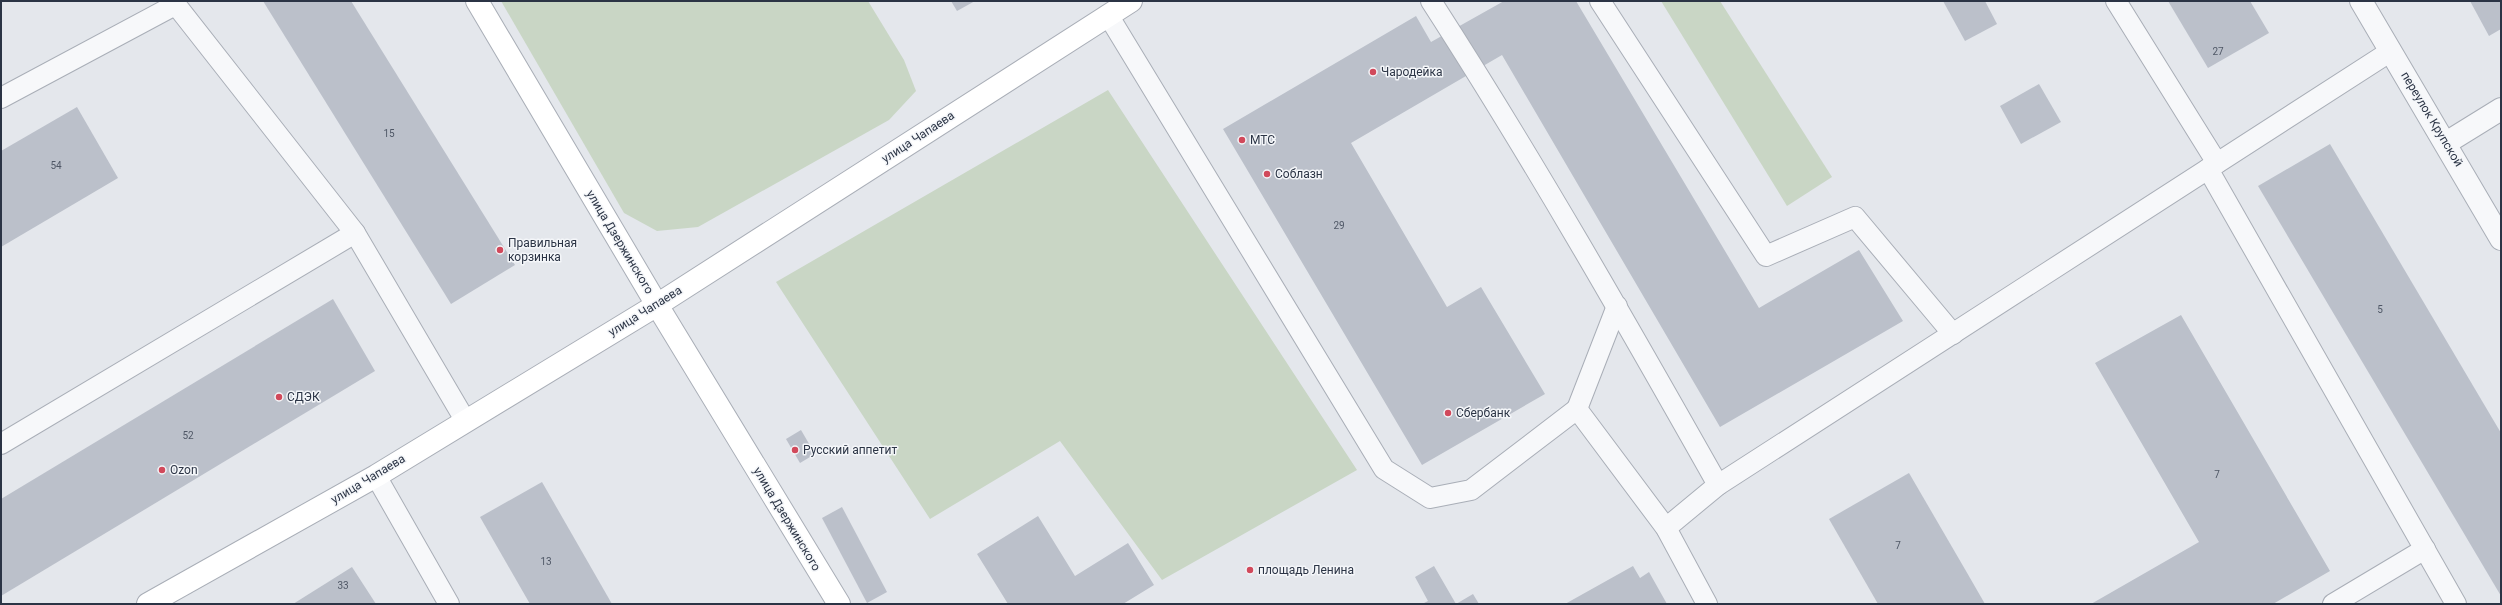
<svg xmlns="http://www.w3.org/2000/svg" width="2502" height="605" viewBox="0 0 2502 605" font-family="Roboto,sans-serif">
<rect width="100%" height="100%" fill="#e4e7ec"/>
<g fill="#c9d6c5">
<polygon points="501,1 868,1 904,60 916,91 889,120 698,227 657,231 624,213"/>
<polygon points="1661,1 1720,1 1832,177 1787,206"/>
<polygon points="1108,90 1357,470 1162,580 1060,441 930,519 776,282"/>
</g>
<g fill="#bbc0ca">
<polygon points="263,1 351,1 515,265 451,304"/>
<polygon points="951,1 975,1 957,11"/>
<polygon points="1504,1 1576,1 1759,308 1859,250 1903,321 1720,427 1502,55 1351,143 1447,307 1481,287 1545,394 1422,465 1223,129 1416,16 1431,42"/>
<polygon points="1943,1 1985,1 1997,24 1965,41"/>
<polygon points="2168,1 2250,1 2269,33 2208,68"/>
<polygon points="2470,1 2501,1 2501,29 2489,36"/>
<polygon points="2039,84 2061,122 2021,144 2000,106"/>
<polygon points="77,107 118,178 1,247 1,151"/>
<polygon points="2330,144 2501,433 2501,596 2258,186"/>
<polygon points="333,299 375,371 1,596 1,499"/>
<polygon points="2181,315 2330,571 2273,604 2091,604 2199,542 2095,363"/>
<polygon points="801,430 815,454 800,463 786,439"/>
<polygon points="1909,473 1966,571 1985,604 1878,604 1829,519"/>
<polygon points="542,482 612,604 530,604 480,517"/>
<polygon points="842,507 887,592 867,603 822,518"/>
<polygon points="1038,516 1075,576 1128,543 1154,585 1123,604 1008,604 977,554"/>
<polygon points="1434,566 1456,604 1473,594 1479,604 1422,604 1428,601 1415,577"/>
<polygon points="1633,566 1640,578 1649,572 1667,604 1565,604"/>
<polygon points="352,567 376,604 293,604"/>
</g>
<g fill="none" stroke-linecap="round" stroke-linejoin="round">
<g stroke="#a9aeb7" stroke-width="22">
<g id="lane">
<polyline points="173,1 355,233 465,420"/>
<path d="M1431,1C1533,159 1626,322 1718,485"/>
<polyline points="1600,1 1766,256 1855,217 1953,334"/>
<polyline points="2116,1 2217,163"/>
<polyline points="1108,15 1384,469 1430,498 1471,490 1577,409 1666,528 1707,604"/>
<polyline points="1,98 175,5"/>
<polyline points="2208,169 2456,604"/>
<polyline points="1577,409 1617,306"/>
<polyline points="1,444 355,233"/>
<polyline points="376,476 449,604"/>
<polyline points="1666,528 1718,485 2391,51"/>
<polyline points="2333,604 2425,549"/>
</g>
</g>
<g stroke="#a9aeb7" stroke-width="24">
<g id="street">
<polyline points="2361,1 2501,239"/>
<polyline points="2446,143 2501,109"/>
</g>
</g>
<g stroke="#a9aeb7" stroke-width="24">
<g id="secondary">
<polyline points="477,1 657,305 839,604"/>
<polyline points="148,604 376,476 657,305 1131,1"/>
</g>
</g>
<use href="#lane" stroke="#f7f8fa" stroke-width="20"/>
<use href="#street" stroke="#f7f8fa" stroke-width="22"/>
<use href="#secondary" stroke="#fff" stroke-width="22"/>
</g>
<g fill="#d1495b" stroke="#f4f6f9" stroke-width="1.5">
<circle cx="1373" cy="72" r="4"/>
<circle cx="1242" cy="140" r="4"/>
<circle cx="1267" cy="174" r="4"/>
<circle cx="500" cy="250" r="4"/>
<circle cx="279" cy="397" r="4"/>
<circle cx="1448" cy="413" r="4"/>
<circle cx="795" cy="450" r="4"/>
<circle cx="162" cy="470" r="4"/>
<circle cx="1250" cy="570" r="4"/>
</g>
<g text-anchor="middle" stroke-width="3" stroke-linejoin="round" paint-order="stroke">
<g font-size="10" fill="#4f5766">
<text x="2218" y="55">27</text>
<text x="389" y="137">15</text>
<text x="56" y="169">54</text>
<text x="1339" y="229">29</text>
<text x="2380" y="313">5</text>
<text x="188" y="439">52</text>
<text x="2217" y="478">7</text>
<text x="1898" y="549">7</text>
<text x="546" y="565">13</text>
<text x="343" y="589">33</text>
</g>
<g font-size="12" fill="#2b3445" stroke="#f4f6f9" text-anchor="start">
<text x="1381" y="76">Чародейка</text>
<text x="1250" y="144">МТС</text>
<text x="1275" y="178">Соблазн</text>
<text x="508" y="247">Правильная<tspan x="508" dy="14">корзинка</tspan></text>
<text x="287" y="401">СДЭК</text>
<text x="1456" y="417">Сбербанк</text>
<text x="803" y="454">Русский аппетит</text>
<text x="170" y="474">Ozon</text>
<text x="1258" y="574">площадь Ленина</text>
</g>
<g font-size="12" fill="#2b3445" stroke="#f4f6f9">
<text transform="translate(2432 119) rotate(59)" y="4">переулок Крупской</text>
<text transform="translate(918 137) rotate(-33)" y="4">улица Чапаева</text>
<text transform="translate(620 242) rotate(59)" y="4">улица Дзержинского</text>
<text transform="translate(645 311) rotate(-32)" y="4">улица Чапаева</text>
<text transform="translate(368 479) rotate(-31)" y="4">улица Чапаева</text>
<text transform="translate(787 519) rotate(59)" y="4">улица Дзержинского</text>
</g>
</g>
<rect width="2502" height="605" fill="none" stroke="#2b3445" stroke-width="4"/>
</svg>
